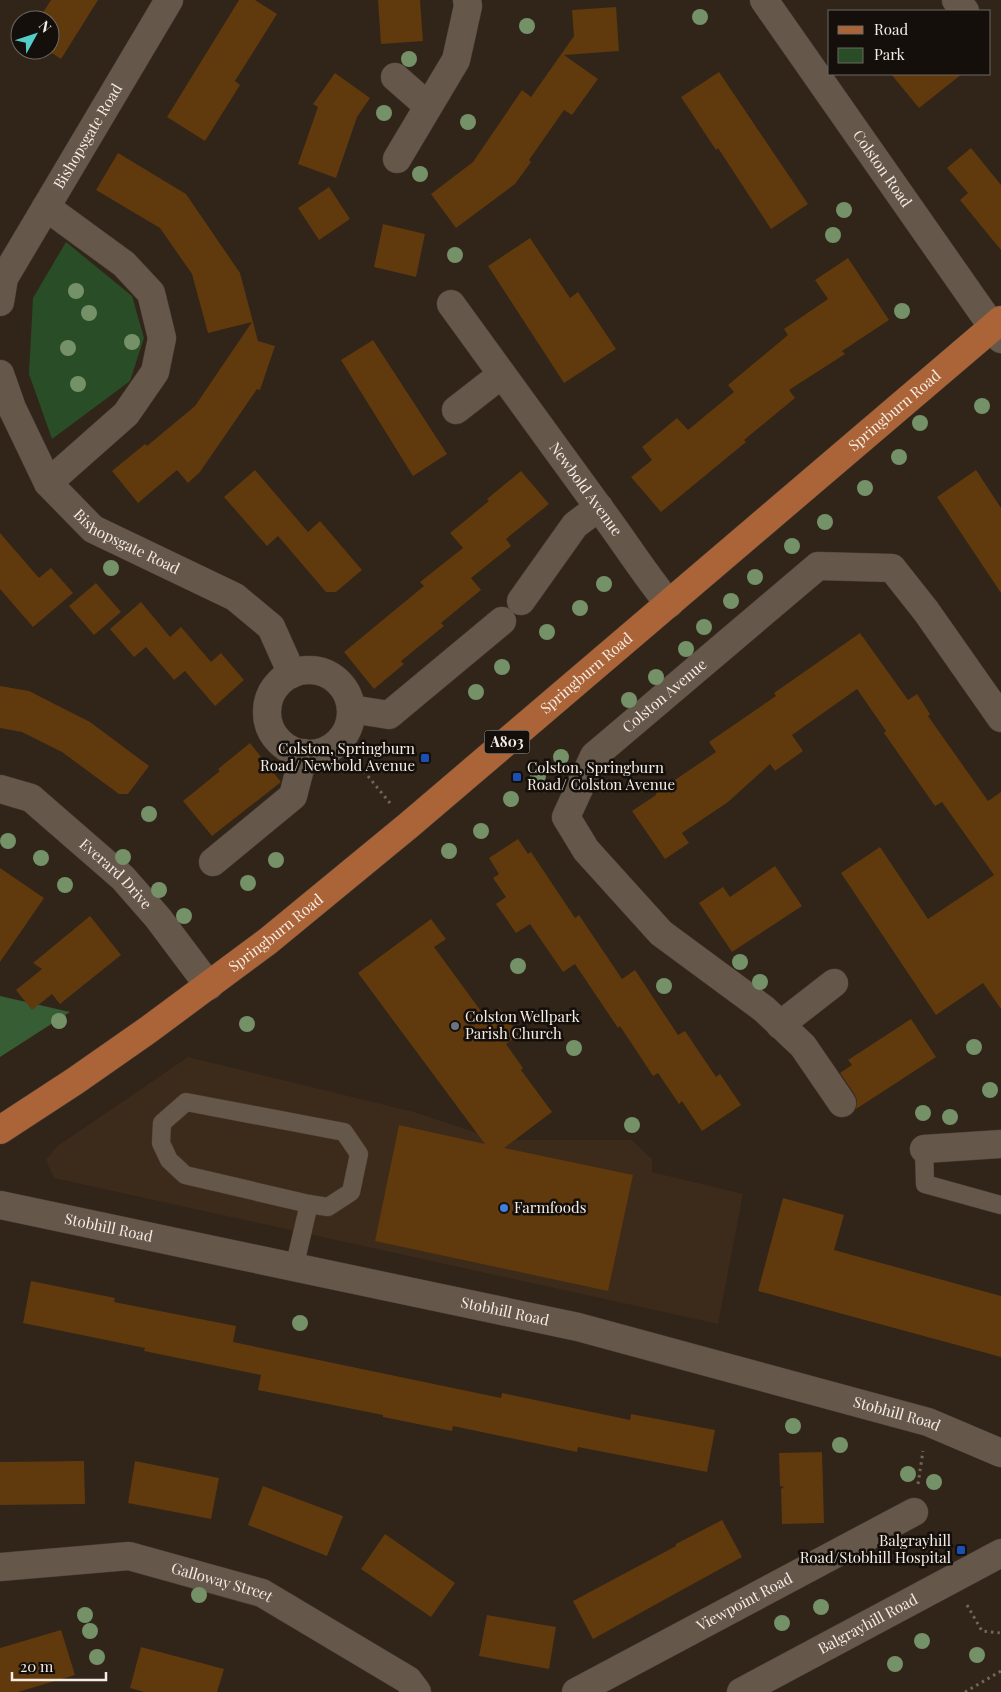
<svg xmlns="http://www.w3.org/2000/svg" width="1001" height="1692" viewBox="0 0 1001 1692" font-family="'Playfair Display',serif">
<rect width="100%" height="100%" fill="#312419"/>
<polygon fill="#3c2a1a" points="188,1057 414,1112 499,1140 632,1140 652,1159 652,1172 743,1194 718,1324 54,1178 46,1160 56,1147"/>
<polygon fill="#294d26" points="66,242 132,296 144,338 130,381 52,439 29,374 33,298"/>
<polygon fill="#375d34" points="0,996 70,1012 0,1057"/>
<g fill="#60390d">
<polygon points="51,0 98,0 61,59 47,50 50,50 50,20 38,20"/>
<polygon points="239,0 255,0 277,14 235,81 240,85 205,141 167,117"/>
<polygon points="378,0 420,0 423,41 381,44"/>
<polygon points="616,7 619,51 564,55 598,79 572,115 564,110 529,160 531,162 515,184 456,228 431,194 473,162 522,90 531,97 574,36 572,10"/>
<polygon points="719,72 808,204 771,229 718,148 716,150 681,97"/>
<polygon points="335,73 370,98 357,117 336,178 298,164 318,107 313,104"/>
<polygon points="891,74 962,74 919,108"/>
<polygon points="971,148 1001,185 1001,250 960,200 968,193 947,168"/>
<polygon points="118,153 186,194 240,273 258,341 275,346 260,390 257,389 200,472 188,483 177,470 138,503 112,471 145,444 147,446 195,406 252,322 208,333 192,274 160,228 96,190"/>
<polygon points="329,187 350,219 319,240 298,208"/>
<polygon points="383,224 425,234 416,277 374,267"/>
<polygon points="530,238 570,298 578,292 616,349 564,383 488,266"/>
<polygon points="848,258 889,320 842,351 845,354 789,390 795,398 744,440 746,442 661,512 631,477 652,460 642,447 677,418 688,430 734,392 728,385 788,335 784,329 828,299 815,280"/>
<polygon points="373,340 447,454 413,476 341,360"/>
<polygon points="255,470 308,532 320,521 362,570 336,592 326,592 278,536 267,546 224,497"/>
<polygon points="976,470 1001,508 1001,593 937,497"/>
<polygon points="521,471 549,504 506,539 511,546 471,578 481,590 441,623 444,626 401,661 404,664 374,689 344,652 424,586 420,582 463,548 450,533 489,501 487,499"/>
<polygon points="0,533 39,578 51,568 73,593 33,627 0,589"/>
<polygon points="96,583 121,612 94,635 69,606"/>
<polygon points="141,602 170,637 181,627 211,662 221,653 244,680 215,706 185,671 174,680 146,647 134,657 110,629"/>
<polygon points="860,633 908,700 917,694 930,714 928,716 988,801 1001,792 1001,1009 983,983 936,1015 841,873 880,847 928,919 994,875 942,802 935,806 884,733 886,731 857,689 792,735 803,751 775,771 770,764 728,802 682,833 689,843 665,859 632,811 656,795 656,793 716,752 709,742 776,696 774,693"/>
<polygon points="0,686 29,691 90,722 149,766 128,794 119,794 62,752 22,732 0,728"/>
<polygon points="250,743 281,782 212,836 183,801 220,771 218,769"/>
<polygon points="518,839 528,854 531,852 575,918 579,915 622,979 635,970 678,1035 685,1031 716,1077 720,1074 741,1105 702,1131 682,1101 679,1104 658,1073 653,1076 620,1026 618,1028 575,964 563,972 530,924 516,933 496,904 506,897 493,878 499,874 489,858"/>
<polygon points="775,866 802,906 732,952 699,903 723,887 730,897"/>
<polygon points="0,868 44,898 0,962"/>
<polygon points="90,916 121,955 60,1004 52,994 32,1010 16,990 42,969 33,963"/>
<polygon points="431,919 446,939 434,947 486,1018 499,1008 519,1035 506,1044 523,1068 521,1070 552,1112 504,1148 633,1175 608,1291 375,1241 399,1125 485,1144 358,973"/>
<polygon points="911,1019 936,1057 856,1109 857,1101 855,1095 840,1073 852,1065 848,1060"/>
<polygon points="783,1198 844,1215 834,1250 1001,1296 1001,1357 758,1291"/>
<polygon points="31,1281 115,1298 114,1302 236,1326 233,1342 501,1398 502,1393 630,1420 631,1414 715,1430 707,1472 578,1447 577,1452 453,1426 452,1431 383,1417 383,1415 258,1390 261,1375 144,1351 145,1348 23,1323"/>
<polygon points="822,1452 824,1523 782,1524 781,1489 784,1487 780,1486 779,1453"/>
<polygon points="84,1461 85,1504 0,1505 0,1462"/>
<polygon points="135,1461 219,1478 211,1519 128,1503"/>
<polygon points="263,1486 343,1516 327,1556 248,1525"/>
<polygon points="722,1520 742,1557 593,1639 573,1601 676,1546 676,1544"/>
<polygon points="385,1534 455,1583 431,1617 361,1569"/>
<polygon points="487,1615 556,1627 549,1669 479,1656"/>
<polygon points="61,1630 75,1675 18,1692 0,1692 0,1648"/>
<polygon points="141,1647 224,1669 217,1692 144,1692 130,1688"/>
</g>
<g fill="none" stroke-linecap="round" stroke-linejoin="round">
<g stroke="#493e36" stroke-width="19">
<g id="lane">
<polygon points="186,1102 344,1132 359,1154 351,1192 328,1207 309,1204 185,1175 169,1160 161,1143 162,1123"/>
<polyline points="924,1149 925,1184 1001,1205"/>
<polyline points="294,1268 309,1204"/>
</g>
</g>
<g stroke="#493e36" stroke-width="29">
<g id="street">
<polyline points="956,0 965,11"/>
<polyline points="395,77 428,106"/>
<polyline points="397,159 456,60 468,6 467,0"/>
<polyline points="46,207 124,264 151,293 162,338 155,372 126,414 48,483"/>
<path id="s1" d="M0,302L4,278L169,0"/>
<path id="s2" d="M451,304C499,371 548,438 597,505C622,538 643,572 669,604"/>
<path id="s3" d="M0,374L12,408L48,483L93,529L235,597L271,627L292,674"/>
<polyline points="456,410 501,375"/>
<polyline points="521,601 575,525 599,507"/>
<circle cx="309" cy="712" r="42"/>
<polyline points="351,709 389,715 502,621"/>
<path id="s4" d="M0,789L31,798L123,878L158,918L209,986"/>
<polyline points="213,862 293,796 304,753"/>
<polyline points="780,1025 834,983"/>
<path id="s5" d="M842,1103L803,1046L764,1009L661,933L586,850L566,817L594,756L818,566L892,568L926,611L1001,718"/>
<polyline points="924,1149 1001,1144"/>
<path id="s6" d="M0,1205L578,1327L928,1422L1001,1453"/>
<path id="s7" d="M0,1567L129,1556L262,1593L408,1680L417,1692"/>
<path id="s8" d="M576,1692L914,1512"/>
</g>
</g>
<g stroke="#493e36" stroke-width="29">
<g id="secondary">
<path id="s9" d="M764,0L1001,339"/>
<path id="s10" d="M741,1692L1001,1553"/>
</g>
</g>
<g stroke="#493e36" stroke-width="29">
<g id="primary">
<path id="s11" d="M0,1130L75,1081L148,1030L268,941L409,825L1001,320"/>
</g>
</g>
<g stroke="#71665c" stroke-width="3" stroke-dasharray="2.5 4" stroke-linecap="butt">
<polyline points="339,741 390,803"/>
<polyline points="918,1484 923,1451"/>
<polyline points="967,1605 982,1631 1001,1633"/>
<polyline points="965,1692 1001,1671"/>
</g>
<use href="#lane" stroke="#65574a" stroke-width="18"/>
<use href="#street" stroke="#65574a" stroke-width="28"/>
<use href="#secondary" stroke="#65574a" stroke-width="28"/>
<use href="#primary" stroke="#ab6438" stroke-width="28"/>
</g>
<g fill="#759168">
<circle cx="700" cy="17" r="8"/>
<circle cx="527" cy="26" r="8"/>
<circle cx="409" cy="59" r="8"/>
<circle cx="384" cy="113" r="8"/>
<circle cx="468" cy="122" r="8"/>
<circle cx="420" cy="174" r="8"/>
<circle cx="844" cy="210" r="8"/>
<circle cx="833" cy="235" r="8"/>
<circle cx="455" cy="255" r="8"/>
<circle cx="76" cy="291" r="8"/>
<circle cx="902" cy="311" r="8"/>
<circle cx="89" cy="313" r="8"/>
<circle cx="132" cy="342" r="8"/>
<circle cx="68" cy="348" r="8"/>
<circle cx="78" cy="384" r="8"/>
<circle cx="982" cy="406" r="8"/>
<circle cx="920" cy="423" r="8"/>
<circle cx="899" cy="457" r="8"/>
<circle cx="865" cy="488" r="8"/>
<circle cx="825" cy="522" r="8"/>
<circle cx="792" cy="546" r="8"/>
<circle cx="111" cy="568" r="8"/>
<circle cx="755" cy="577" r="8"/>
<circle cx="604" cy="584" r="8"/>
<circle cx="731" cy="601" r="8"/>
<circle cx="580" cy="608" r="8"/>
<circle cx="704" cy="627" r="8"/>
<circle cx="547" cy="632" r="8"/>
<circle cx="686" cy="649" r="8"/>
<circle cx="502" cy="667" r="8"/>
<circle cx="656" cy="677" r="8"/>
<circle cx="476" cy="692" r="8"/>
<circle cx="629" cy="700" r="8"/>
<circle cx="561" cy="757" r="8"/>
<circle cx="538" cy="776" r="8"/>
<circle cx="511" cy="799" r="8"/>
<circle cx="149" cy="814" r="8"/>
<circle cx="481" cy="831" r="8"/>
<circle cx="8" cy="841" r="8"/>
<circle cx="449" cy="851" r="8"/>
<circle cx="123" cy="857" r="8"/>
<circle cx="41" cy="858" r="8"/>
<circle cx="276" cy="860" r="8"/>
<circle cx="248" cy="883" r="8"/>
<circle cx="65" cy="885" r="8"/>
<circle cx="159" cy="890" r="8"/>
<circle cx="184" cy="916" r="8"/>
<circle cx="740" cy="962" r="8"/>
<circle cx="518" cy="966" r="8"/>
<circle cx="760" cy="982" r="8"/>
<circle cx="664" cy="986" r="8"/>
<circle cx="59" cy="1021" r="8"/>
<circle cx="247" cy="1024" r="8"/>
<circle cx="974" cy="1047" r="8"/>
<circle cx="574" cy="1048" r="8"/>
<circle cx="990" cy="1090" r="8"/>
<circle cx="923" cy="1113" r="8"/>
<circle cx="950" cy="1117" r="8"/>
<circle cx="632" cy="1125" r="8"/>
<circle cx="300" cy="1323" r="8"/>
<circle cx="793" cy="1426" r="8"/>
<circle cx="840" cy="1445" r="8"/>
<circle cx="908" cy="1474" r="8"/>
<circle cx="934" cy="1482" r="8"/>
<circle cx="199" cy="1595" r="8"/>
<circle cx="821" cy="1607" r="8"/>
<circle cx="85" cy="1615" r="8"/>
<circle cx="782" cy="1623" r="8"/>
<circle cx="90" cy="1631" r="8"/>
<circle cx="922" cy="1641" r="8"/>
<circle cx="977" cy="1655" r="8"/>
<circle cx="97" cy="1657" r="8"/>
<circle cx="895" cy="1664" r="8"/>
</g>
<g fill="#1a4fb4" stroke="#140f0a" stroke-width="2">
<rect x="420" y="753" width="10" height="10" rx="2.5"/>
<rect x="512" y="772" width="10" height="10" rx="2.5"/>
<rect x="956" y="1545" width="10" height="10" rx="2.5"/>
</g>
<circle fill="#6b7280" stroke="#140f0a" stroke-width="2" cx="455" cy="1026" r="5"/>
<circle fill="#3f7fe0" stroke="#140f0a" stroke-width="2" cx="504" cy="1208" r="5"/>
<g text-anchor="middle" stroke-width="5" stroke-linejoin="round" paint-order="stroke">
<rect fill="#140f0a" stroke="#b2aaa3" stroke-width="1" x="484.5" y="730.5" width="45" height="23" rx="4"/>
<g font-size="14" font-weight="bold" fill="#f5ede5">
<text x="507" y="747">A803</text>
</g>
<g font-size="15" fill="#f5ede5" stroke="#140f0a">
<text dy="5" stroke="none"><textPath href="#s1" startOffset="189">Bishopsgate Road</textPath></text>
<text dy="5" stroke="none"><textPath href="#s9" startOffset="206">Colston Road</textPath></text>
<text dy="5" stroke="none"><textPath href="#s11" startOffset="1149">Springburn Road</textPath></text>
<text dy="5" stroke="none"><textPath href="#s2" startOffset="229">Newbold Avenue</textPath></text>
<text dy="5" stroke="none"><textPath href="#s3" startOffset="219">Bishopsgate Road</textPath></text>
<text dy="5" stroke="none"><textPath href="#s11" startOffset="744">Springburn Road</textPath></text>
<text dy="5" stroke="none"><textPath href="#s5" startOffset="561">Colston Avenue</textPath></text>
<text dy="5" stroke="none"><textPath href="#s4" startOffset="146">Everard Drive</textPath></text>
<text dy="5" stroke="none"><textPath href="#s11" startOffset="339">Springburn Road</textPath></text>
<text dy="5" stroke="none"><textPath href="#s6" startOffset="111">Stobhill Road</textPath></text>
<text dy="5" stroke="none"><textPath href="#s6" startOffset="516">Stobhill Road</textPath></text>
<text dy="5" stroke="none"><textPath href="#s6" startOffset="921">Stobhill Road</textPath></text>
<text dy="5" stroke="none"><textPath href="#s7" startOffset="226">Galloway Street</textPath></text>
<text dy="5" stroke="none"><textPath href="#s8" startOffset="191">Viewpoint Road</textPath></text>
<text dy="5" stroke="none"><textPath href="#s10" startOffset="144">Balgrayhill Road</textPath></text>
</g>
<g font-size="15" fill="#f5ede5" stroke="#140f0a" text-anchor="start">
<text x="415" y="754" text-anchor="end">Colston, Springburn<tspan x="415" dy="17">Road/ Newbold Avenue</tspan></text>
<text x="527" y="773">Colston, Springburn<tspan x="527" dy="17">Road/ Colston Avenue</tspan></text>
<text x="465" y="1022">Colston Wellpark<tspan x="465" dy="17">Parish Church</tspan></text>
<text x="514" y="1213">Farmfoods</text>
<text x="951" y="1546" text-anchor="end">Balgrayhill<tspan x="951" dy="17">Road/Stobhill Hospital</tspan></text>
</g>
</g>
<rect x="828" y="10" width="162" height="65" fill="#140f0a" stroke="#6e6862"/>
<rect x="838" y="26" width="25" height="8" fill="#ab6438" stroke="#6e6862"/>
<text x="874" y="35" font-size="15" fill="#f5ede5">Road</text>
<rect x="838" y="48" width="25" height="15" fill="#294d26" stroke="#6e6862"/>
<text x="874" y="60" font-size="15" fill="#f5ede5">Park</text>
<g transform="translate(35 35) rotate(50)"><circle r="24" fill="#140f0a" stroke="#6e6862"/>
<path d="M0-4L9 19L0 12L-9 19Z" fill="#53cdc9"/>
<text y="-8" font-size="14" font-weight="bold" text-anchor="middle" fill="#f5ede5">N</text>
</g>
<path d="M12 1672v8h94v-8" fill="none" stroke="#f5ede5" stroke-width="2.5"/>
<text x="20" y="1672" font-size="15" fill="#f5ede5" stroke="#140f0a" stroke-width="4" paint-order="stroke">20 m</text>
</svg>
